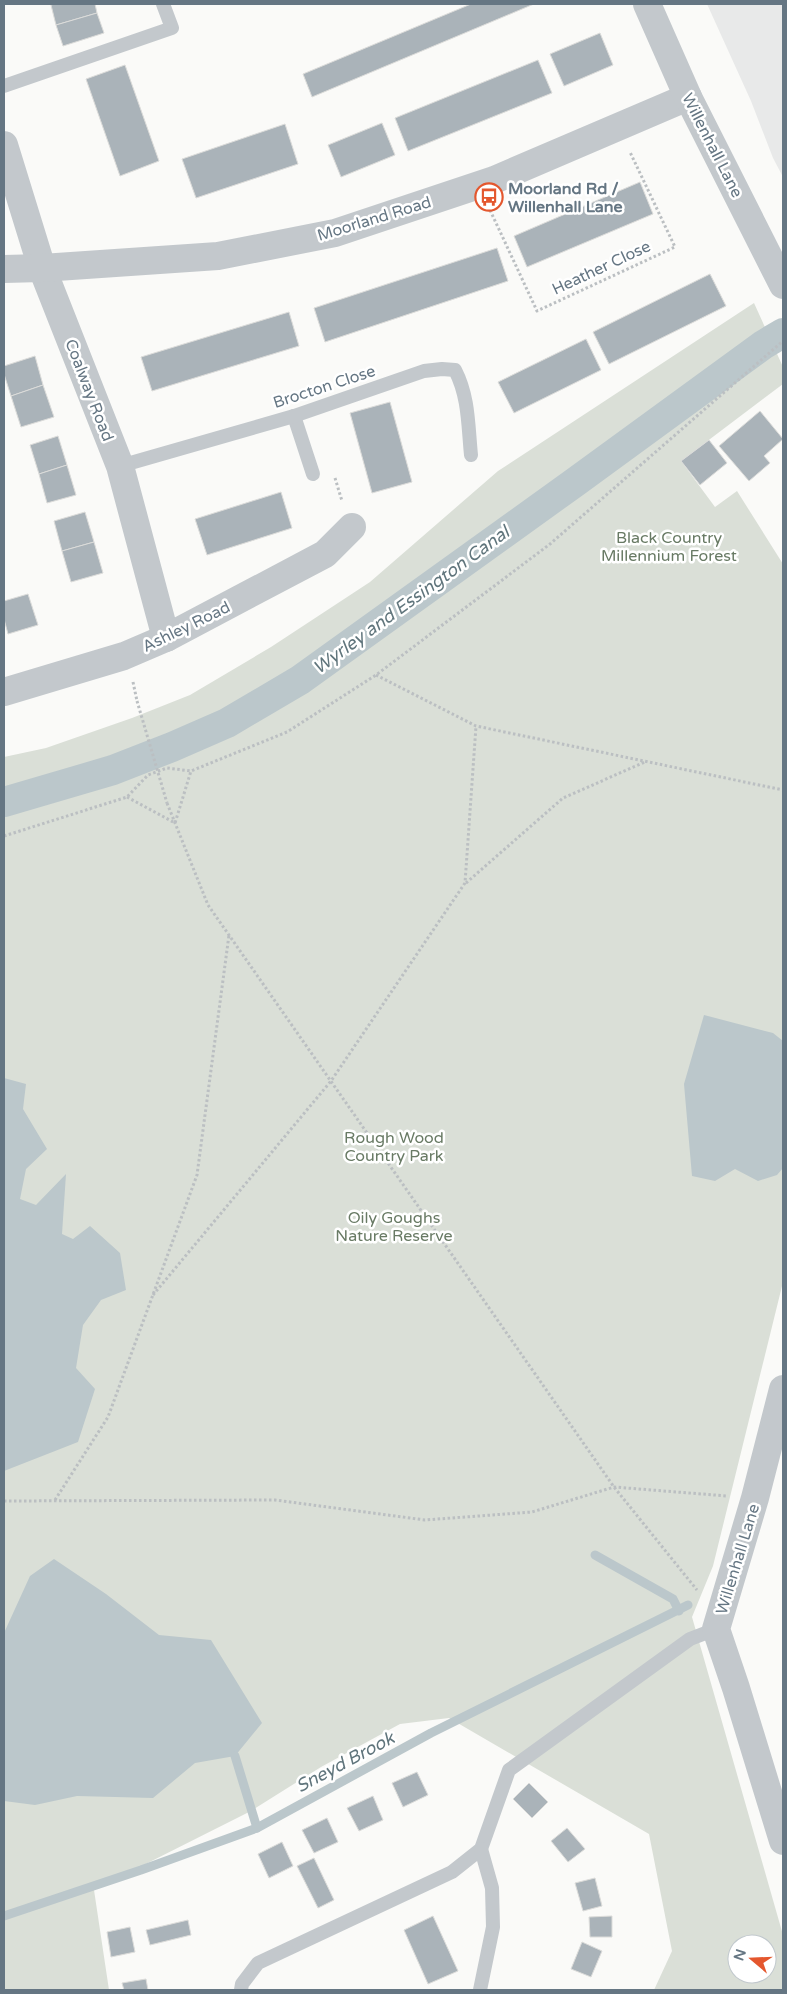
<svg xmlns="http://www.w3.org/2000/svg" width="787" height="1994" viewBox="0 0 787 1994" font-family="'Varela Round',sans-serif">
<rect width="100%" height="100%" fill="#fafaf8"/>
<polygon fill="#e8e9e9" points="707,4 783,4 783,177 773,158 751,101"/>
<path fill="#dadfd7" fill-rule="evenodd" d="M754,303L783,367V384L681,461L715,507L737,491L783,564V1282L713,1566L692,1617L783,1935V1990H654L672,1951L649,1834L449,1718L400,1724L321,1767L249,1812L94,1890L109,1990H4V757L46,748L132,718L190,695L271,647L370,582L498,471ZM737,1944H767V1974H737Z"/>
<g fill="#bbc7cb">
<polygon points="704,1015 773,1033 783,1041 783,1168 777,1175 758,1181 735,1169 715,1181 692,1176 684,1084"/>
<polygon points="4,1078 26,1084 23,1109 47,1149 26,1169 20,1199 36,1205 66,1174 62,1234 73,1239 90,1226 120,1253 126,1290 101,1300 83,1325 76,1368 95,1389 78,1442 4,1471"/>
<polygon points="54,1559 106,1594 159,1635 211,1640 262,1723 235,1756 195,1763 153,1798 77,1796 35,1805 4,1801 4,1633 30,1576"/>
</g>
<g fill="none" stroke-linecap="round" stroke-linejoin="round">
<g stroke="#bbc7cb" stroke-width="9">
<polyline points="595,1555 673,1599 679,1611"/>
<polyline points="235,1756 257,1828"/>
<polyline points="4,1916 141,1870 257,1828 431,1733 688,1605"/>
</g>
<polyline stroke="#bbc7cb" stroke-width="30" points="4,802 113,770 172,747 227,723 300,680 574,483 763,345 783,333"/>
</g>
<g fill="#aab3b9" stroke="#dcdcda">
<polygon points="55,4 95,4 97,13 56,25 51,5"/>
<polygon points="471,4 534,4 312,97 303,74"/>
<polygon points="97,13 104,33 63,46 56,25"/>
<polygon points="600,33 613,65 564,86 550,54"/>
<polygon points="538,60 552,93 408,151 395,118"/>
<polygon points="125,65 159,161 120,176 86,79"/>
<polygon points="382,123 395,155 341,177 328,145"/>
<polygon points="285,124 298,164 196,198 182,159"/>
<polygon points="640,182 653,214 527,267 514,236"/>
<polygon points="497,248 508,281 325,342 314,308"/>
<polygon points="710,274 726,306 609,364 593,332"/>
<polygon points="289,312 299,346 152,391 141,357"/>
<polygon points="586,339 601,370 514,413 498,382"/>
<polygon points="35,356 43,385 11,396 4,374 4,366"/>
<polygon points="43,385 54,417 21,427 11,396"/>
<polygon points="390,402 412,482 372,493 350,413"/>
<polygon points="760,411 783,439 764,456 770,463 749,481 719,446"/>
<polygon points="58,436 67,465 39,474 30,445"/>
<polygon points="709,440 727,463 700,485 681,461"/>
<polygon points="67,465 76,495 47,503 39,474"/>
<polygon points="281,492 292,528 207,555 195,519"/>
<polygon points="85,512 94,542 62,551 54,521"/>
<polygon points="94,542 103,573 71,582 62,551"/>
<polygon points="28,594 38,625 8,634 4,619 4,601"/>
<polygon points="417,1772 428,1795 403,1807 392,1783"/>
<polygon points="529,1783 548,1802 532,1818 513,1799"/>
<polygon points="373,1796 383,1820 359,1831 347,1808"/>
<polygon points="327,1818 338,1842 314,1853 302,1830"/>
<polygon points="567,1828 585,1849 568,1862 551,1841"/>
<polygon points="282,1842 293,1866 269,1878 258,1854"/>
<polygon points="314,1858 334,1900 318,1908 297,1866"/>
<polygon points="595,1878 602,1906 583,1911 575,1883"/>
<polygon points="433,1916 458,1971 428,1984 404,1930"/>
<polygon points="612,1916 612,1937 590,1937 589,1917"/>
<polygon points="188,1920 191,1935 150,1945 146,1930"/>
<polygon points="130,1927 135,1952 111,1957 107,1932"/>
<polygon points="582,1942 602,1951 591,1977 571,1969"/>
<polygon points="146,1979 148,1990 124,1990 122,1983"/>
</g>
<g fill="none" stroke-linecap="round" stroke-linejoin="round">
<g stroke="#bbbfc2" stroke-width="3" stroke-dasharray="2.5 2.5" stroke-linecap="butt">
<polyline points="490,210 537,311 675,247 630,152"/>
<polyline points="335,478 342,501"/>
<polyline points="376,675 476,726 783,790"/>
<polyline points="133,682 137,701"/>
<polyline points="127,797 175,823 191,771"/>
<polyline points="167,803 208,905 614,1487 697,1590"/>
<polyline points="4,836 127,797 148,775 167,768 191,771 287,732 376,675 550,544 783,341"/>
<polyline points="466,883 563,798 645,762"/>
<polyline points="153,1295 331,1081 465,883 476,726"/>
<polyline points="55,1500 108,1417 197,1175 229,935"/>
<polyline points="4,1501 275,1500 425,1520 532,1512 614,1487 727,1496"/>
</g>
<g stroke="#c3c8cc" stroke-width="14">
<polyline points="4,86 172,28 163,4"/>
<polyline points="294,416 313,474"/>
<path d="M120,466L294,416L424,371L442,369L455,370C469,397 468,426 471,455"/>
<polyline points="241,1990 242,1984 258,1963 452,1872 481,1849 509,1770 690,1639 716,1629"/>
<polyline points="480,1990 493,1927 492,1888 481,1849"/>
</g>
<g stroke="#c3c8cc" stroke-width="28">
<polyline points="4,145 42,268 120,466 166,638"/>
<polyline points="4,269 42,268 218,256 335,233 494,180 688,97"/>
<polyline points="4,692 124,656 166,638 325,554 352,527"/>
</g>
<g stroke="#c3c8cc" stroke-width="28">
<polyline points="647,4 688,97 783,285"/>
<polyline points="783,1389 755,1498 716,1629 736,1688 783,1841"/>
</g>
<polyline stroke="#bbbfc2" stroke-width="3" stroke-dasharray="2.5 2.5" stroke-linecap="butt" points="137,701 167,803"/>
</g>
<defs>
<g id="bus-ring" transform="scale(1.4375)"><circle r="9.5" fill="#fff" stroke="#e4572e" stroke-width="1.5"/><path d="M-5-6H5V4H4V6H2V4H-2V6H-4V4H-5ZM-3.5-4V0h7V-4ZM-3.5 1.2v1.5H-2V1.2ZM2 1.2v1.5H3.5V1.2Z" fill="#e4572e"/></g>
</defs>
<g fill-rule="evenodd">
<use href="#bus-ring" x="489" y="197"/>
</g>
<g text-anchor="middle" stroke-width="5" stroke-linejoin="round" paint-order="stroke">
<g font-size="16" fill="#657683" stroke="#fff">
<text transform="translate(713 145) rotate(63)" y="6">Willenhall Lane</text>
<text transform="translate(374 218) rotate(-17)" y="6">Moorland Road</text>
<text transform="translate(601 267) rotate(-25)" y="6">Heather Close</text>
<text transform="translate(324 386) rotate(-18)" y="6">Brocton Close</text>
<text transform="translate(90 390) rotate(69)" y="6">Coalway Road</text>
<text transform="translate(186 626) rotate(-26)" y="6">Ashley Road</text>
<text transform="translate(737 1559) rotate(-73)" y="6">Willenhall Lane</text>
</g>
<g font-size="16" font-weight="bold" fill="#657683" stroke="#fff" text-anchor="start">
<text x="508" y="194">Moorland Rd /<tspan x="508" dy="18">Willenhall Lane</tspan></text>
</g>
<g font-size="16" fill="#687a64" stroke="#fff">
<text x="669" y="543">Black Country<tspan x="669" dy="18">Millennium Forest</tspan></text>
<text x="394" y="1143">Rough Wood<tspan x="394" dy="18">Country Park</tspan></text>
<text x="394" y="1223">Oily Goughs<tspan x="394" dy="18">Nature Reserve</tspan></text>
</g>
<g font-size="18" font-style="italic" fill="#60757c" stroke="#fff">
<text transform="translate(411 600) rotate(-36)" y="6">Wyrley and Essington Canal</text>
<text transform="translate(345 1762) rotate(-28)" y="6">Sneyd Brook</text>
</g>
</g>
<rect width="787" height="1994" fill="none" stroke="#657683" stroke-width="10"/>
<g transform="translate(752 1959) rotate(289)"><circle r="24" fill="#ffffff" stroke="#c1c8cd"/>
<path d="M0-4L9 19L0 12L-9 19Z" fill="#e4572e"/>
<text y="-8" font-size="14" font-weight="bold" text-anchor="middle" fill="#657683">N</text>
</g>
</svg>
